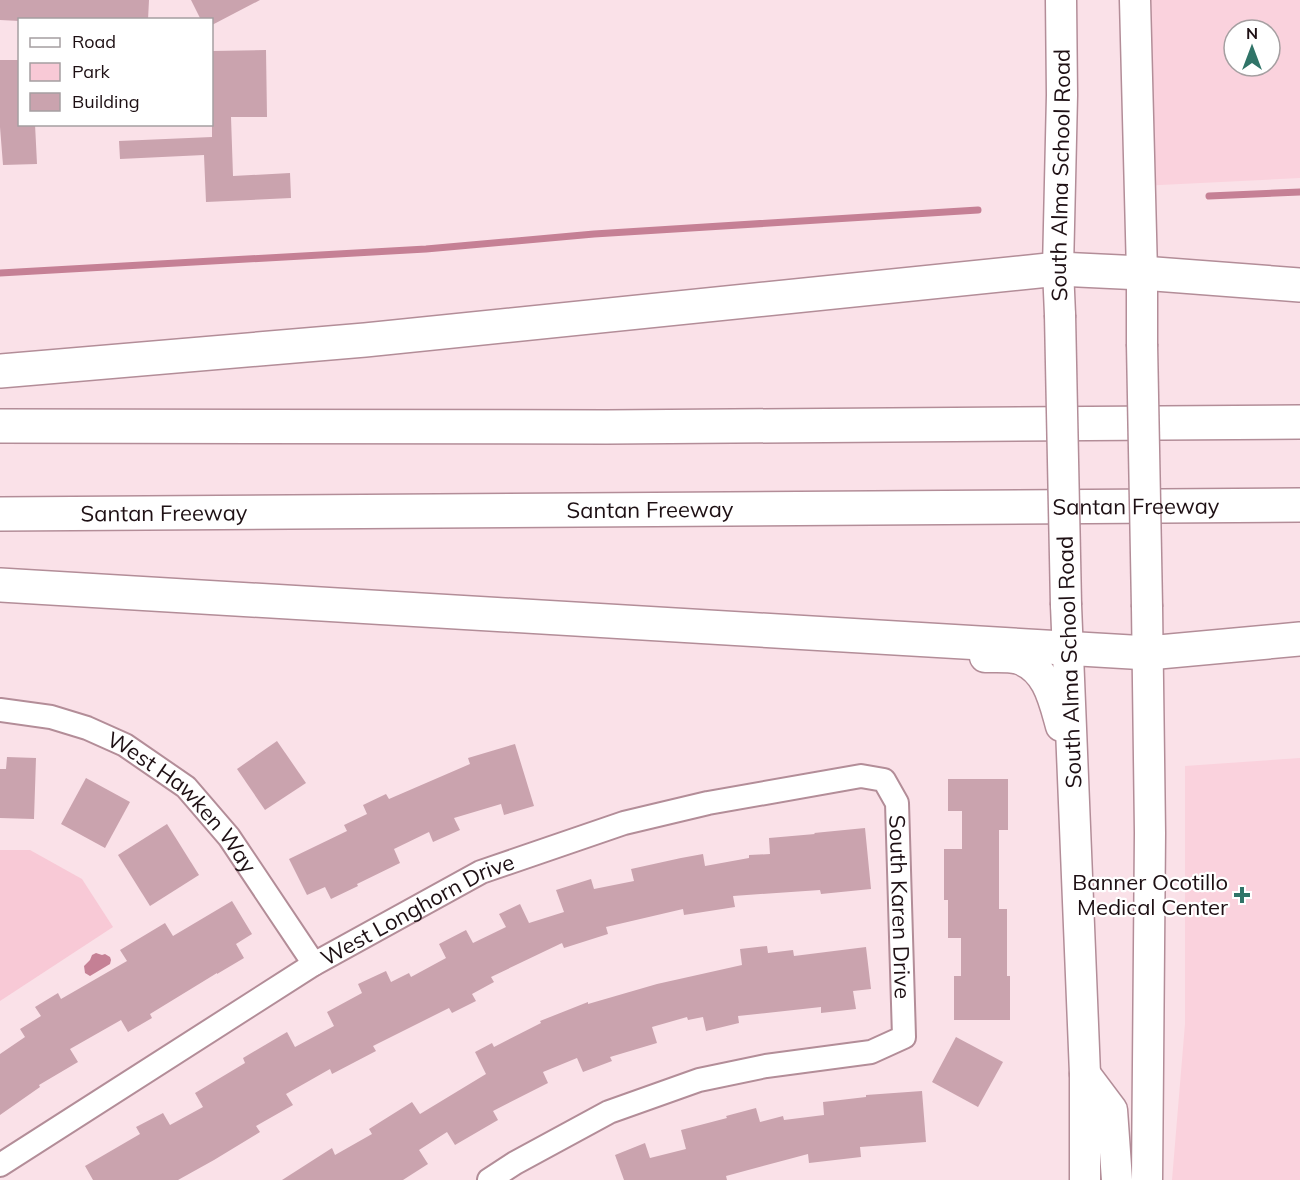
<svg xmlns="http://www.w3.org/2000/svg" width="1300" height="1180" viewBox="0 0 1300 1180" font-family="Mulish,sans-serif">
<rect width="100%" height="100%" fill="#fae1e8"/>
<g fill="#fad2dd" fill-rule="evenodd">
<path d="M1135,0H1300V178L1140,186ZM1234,30H1270V66H1234Z"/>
<polygon points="1300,758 1300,1180 1172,1180 1185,1024 1185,766"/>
</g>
<polygon fill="#f8c9d6" points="0,850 30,850 82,879 113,927 0,1001"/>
<polygon fill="#c58095" points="96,953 102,955 105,954 110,957 111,960 110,964 90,976 85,973 84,966 90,960 92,955"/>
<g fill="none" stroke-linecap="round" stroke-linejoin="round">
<g stroke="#c58095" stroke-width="7">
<polyline points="1209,196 1300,192"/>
<polyline points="0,273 426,249 594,234 978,210"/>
</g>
</g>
<g fill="#caa3ae">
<polygon points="0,0 149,0 148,20 20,20 20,21 0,20"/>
<polygon points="191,0 260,0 212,25 212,20 201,20"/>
<polygon points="266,50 267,117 231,117 233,176 290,173 291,198 206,202 204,155 120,159 119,141 212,137 212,51"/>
<polygon points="0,60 20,60 20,124 35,124 37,164 3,165 0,127"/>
<polygon points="277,741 306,783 265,810 237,769"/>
<polygon points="515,744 534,806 504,815 501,804 454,818 460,830 433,842 429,832 394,849 400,863 357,884 358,886 331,899 325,887 307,895 289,859 347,831 344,825 367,814 363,805 386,794 389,799 470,764 468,758"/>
<polygon points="7,757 36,758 34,819 0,818 0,769 6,769"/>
<polygon points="86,778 130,802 105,848 61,824"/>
<polygon points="948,779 1008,779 1008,830 999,830 999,909 1007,909 1007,976 1010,976 1010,1020 954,1020 954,976 961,976 961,938 948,938 948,900 944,900 944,849 962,849 962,811 948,811"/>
<polygon points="167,824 199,875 150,906 118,855"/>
<polygon points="865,828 871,889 821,894 820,890 733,896 735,907 684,915 683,909 606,927 608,934 564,948 562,943 491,977 494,982 472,994 476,1001 452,1013 449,1008 373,1046 376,1051 332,1074 330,1069 286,1094 293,1105 256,1126 260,1132 214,1160 178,1180 93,1180 85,1166 140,1134 136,1127 163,1113 170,1125 203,1107 195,1093 245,1063 243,1058 287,1032 295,1047 334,1026 327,1012 362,993 358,984 386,971 391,982 409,973 411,977 446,958 439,944 466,930 473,943 506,927 499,914 520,904 529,923 564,912 556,890 591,879 594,889 634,881 631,869 681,858 703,854 705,866 749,858 749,855 770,854 769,838 815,834 814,833"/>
<polygon points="232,901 252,934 236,944 244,958 217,974 217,973 150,1014 152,1018 128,1032 121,1020 70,1049 78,1062 39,1085 40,1087 0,1115 0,1054 25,1037 20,1029 41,1016 35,1007 58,993 61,999 127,961 120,950 165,923 173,936"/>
<polygon points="767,946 768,953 793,950 794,956 866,947 871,989 853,991 856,1009 821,1013 821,1007 738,1016 739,1023 706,1031 703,1017 688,1020 687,1017 652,1027 657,1043 610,1057 612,1061 583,1072 577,1058 543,1072 548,1083 493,1111 498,1120 455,1145 447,1132 419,1150 428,1164 403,1180 282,1180 332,1148 335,1155 372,1134 369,1129 412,1102 420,1114 486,1074 475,1052 492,1043 494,1047 541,1023 540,1021 588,1002 588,1004 657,984 742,965 740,949"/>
<polygon points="956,1037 1003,1062 978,1107 932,1082"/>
<polygon points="922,1091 926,1142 860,1147 861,1157 809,1163 808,1154 726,1176 727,1180 624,1180 615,1155 645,1143 650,1158 686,1149 681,1130 727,1118 726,1116 756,1108 760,1122 783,1116 784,1120 824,1115 823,1102 866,1097 866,1095"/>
</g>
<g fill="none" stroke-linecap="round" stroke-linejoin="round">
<g stroke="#b38d98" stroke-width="26">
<g id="minor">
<path id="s1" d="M0,710L51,717L87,728L125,745L186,787L229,837L314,964"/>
<path id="s2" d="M0,1165L314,964L481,872L624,823L708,803L861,776L884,780L897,803L904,1037L871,1052L766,1066L699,1080L609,1112L515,1163L489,1180"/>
</g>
</g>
<g stroke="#b38d98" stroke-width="33">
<g id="major">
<polyline points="1135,0 1142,273 1142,344"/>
<path id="s3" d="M1060,315L1058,269L1062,95L1061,0"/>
<polyline points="1066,605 1085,1074 1085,1180"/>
<path d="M985,657C995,657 1009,656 1019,659C1048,669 1054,701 1061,726"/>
<polyline points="1085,1074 1112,1110 1117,1180"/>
<polyline points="1147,1180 1150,833 1147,607"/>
</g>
</g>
<g stroke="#b38d98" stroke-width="36">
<g id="highway">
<polyline points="0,371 365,340 1058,269 1142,273 1300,285"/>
<polyline points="0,426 607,427 1300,422"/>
<path id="s4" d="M0,514L1300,505"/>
<polyline points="0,585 1148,653 1300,639"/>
</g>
</g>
<use href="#minor" stroke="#fff" stroke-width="22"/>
<use href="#major" stroke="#fff" stroke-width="30"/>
<use href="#highway" stroke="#fff" stroke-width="33"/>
<g stroke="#b38d98" stroke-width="33" stroke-linecap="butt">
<g id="major-bridge">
<polyline points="1060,315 1066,605"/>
<polyline points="1142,344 1147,607"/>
</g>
</g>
<use href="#major-bridge" stroke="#fff" stroke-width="30"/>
</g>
<path fill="#307468" stroke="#fff" stroke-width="2" d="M1239 886h6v6h6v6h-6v6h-6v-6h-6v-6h6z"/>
<g text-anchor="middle" stroke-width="4.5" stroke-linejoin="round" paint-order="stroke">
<g font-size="22" fill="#1e1014" stroke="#fff">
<text dy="8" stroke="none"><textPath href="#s3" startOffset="140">South Alma School Road</textPath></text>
<text dy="8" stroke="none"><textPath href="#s4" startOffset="1136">Santan Freeway</textPath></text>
<text dy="8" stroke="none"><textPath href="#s4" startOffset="650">Santan Freeway</textPath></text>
<text dy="8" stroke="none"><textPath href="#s4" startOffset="164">Santan Freeway</textPath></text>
<text transform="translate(1069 662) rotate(-92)" y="8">South Alma School Road</text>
<text dy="8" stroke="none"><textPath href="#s1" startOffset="212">West Hawken Way</textPath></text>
<text dy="8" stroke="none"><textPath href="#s2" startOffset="1110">South Karen Drive</textPath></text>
<text dy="8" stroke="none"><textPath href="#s2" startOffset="490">West Longhorn Drive</textPath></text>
</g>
<g font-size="22" fill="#1e1014" stroke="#fff" text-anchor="end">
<text x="1228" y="890">Banner Ocotillo<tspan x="1228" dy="25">Medical Center</tspan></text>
</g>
</g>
<rect x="18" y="18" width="195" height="108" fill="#ffffff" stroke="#a59fa1" stroke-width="1.5"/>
<rect x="30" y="38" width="30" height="9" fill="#ffffff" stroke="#a59fa1" stroke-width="1.5"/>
<text x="72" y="48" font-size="18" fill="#1e1014">Road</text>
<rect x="30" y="63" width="30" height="18" fill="#f8c9d6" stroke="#a59fa1" stroke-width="1.5"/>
<text x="72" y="78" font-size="18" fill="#1e1014">Park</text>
<rect x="30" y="93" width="30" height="18" fill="#caa3ae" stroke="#a59fa1" stroke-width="1.5"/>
<text x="72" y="108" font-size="18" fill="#1e1014">Building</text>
<g transform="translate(1252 48)"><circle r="28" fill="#ffffff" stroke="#a59fa1" stroke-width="1.5"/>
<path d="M0-4.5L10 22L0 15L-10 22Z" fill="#307468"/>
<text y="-9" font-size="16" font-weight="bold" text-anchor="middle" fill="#1e1014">N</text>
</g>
</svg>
